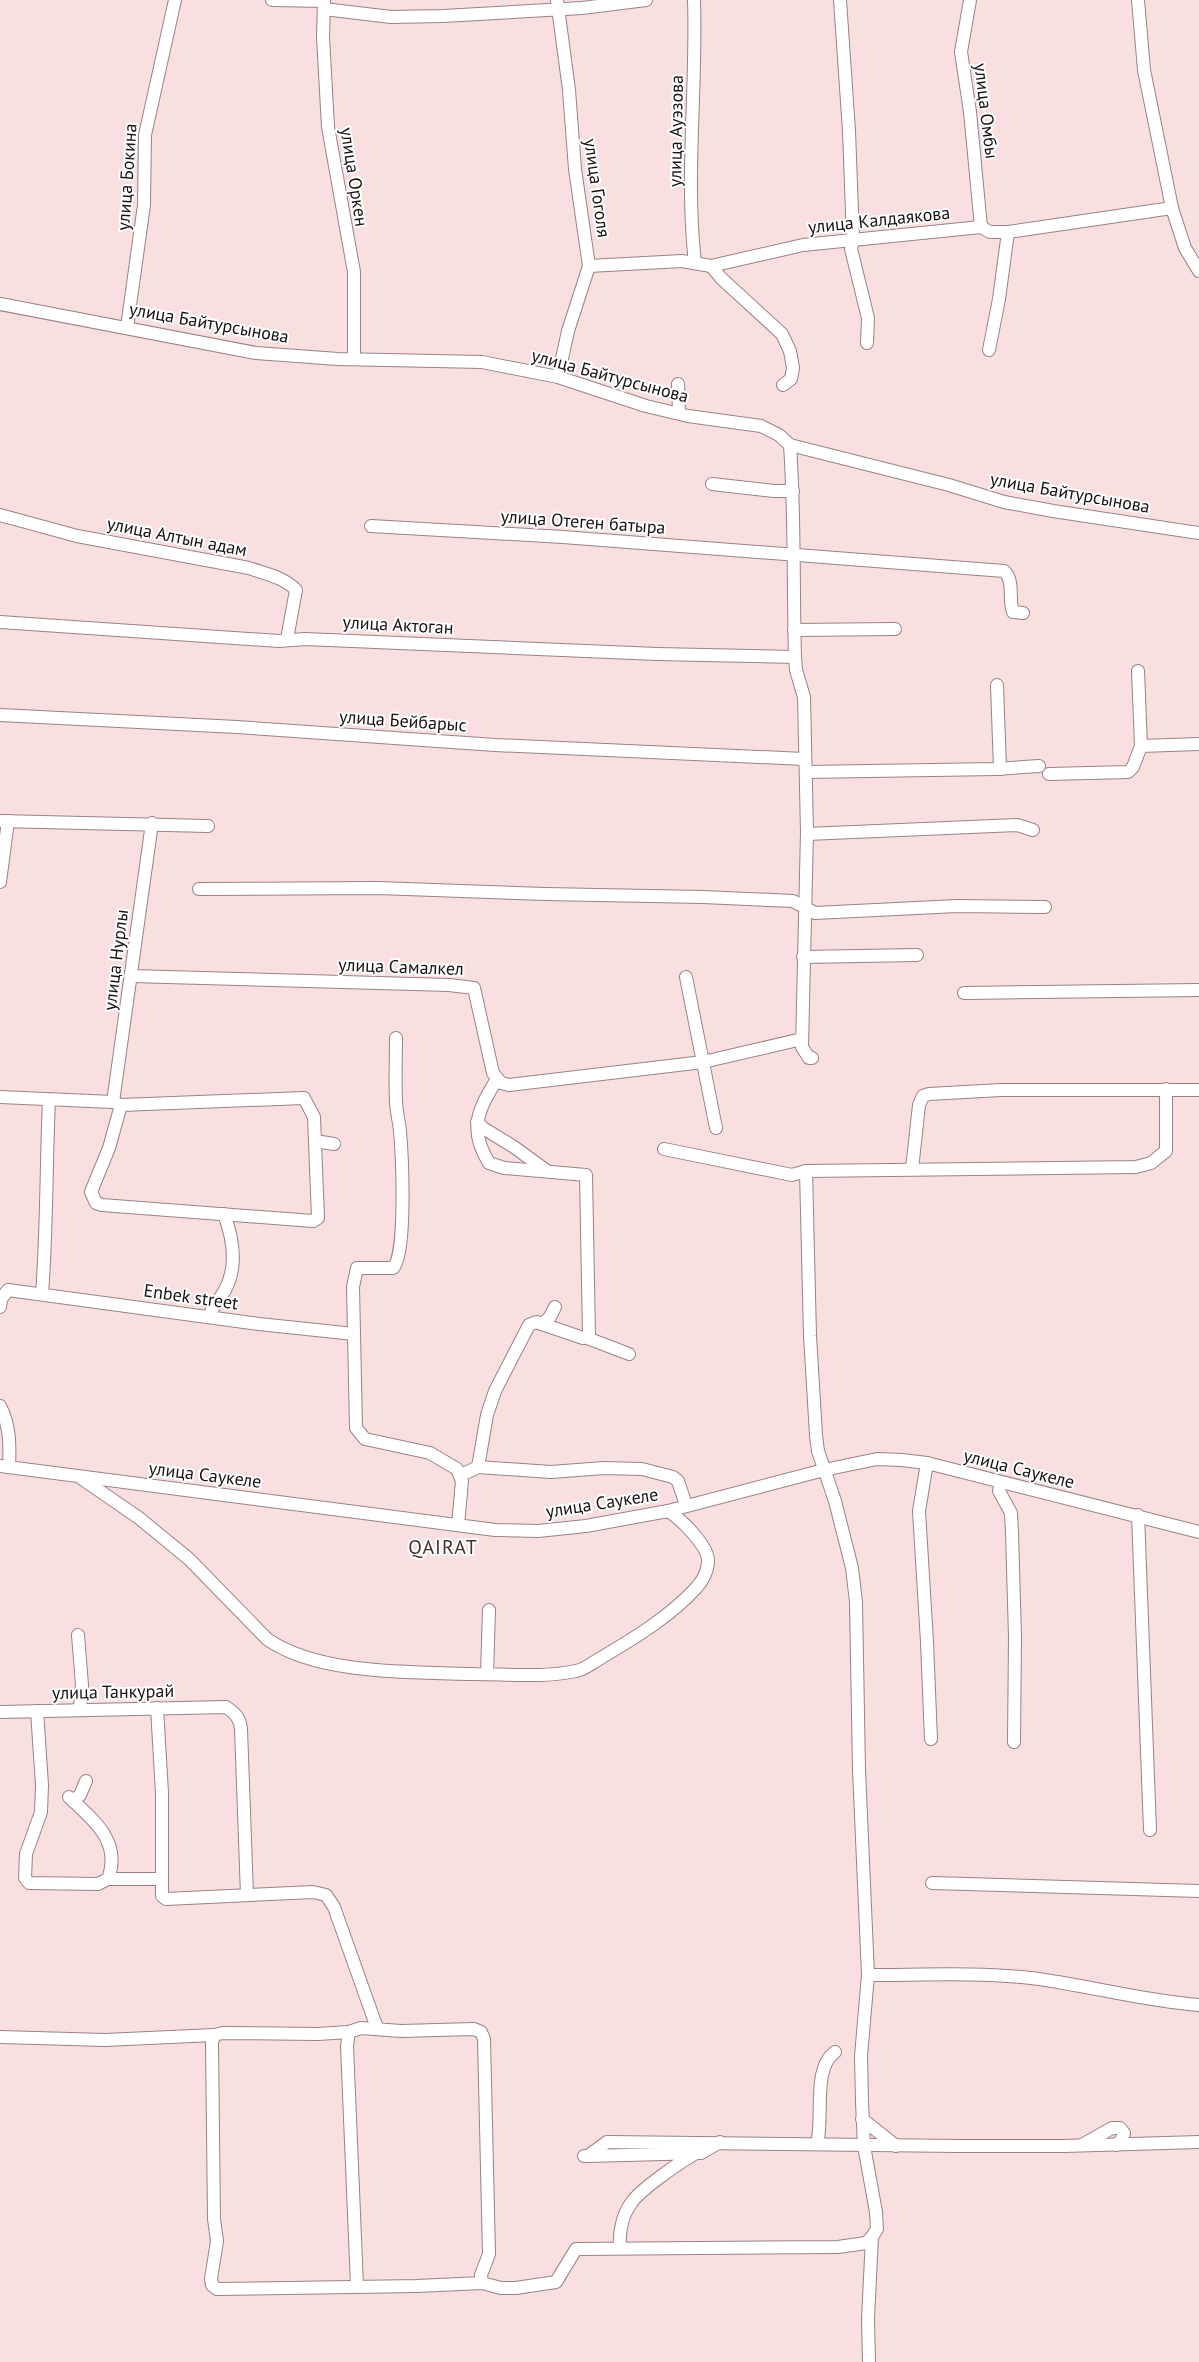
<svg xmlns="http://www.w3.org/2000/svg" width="1199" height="2362" viewBox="0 0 1199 2362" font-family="'PT Sans',sans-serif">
<rect width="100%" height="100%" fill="#fadfe1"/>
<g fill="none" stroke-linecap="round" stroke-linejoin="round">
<g stroke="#9a8284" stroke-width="14">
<g id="minor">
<polyline points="272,0 324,1"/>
<polyline points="324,0 323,37 328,127 354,272 354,359"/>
<polyline points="557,0 569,90 575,169 589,266 568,331 558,377"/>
<path d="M694,0C697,88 685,176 695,263"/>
<polyline points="840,0 849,131 853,239 851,249 868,318 867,343"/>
<polyline points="970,0 961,52 970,112 981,227"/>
<polyline points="1138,0 1144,70 1172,208 1185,248 1199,271"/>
<polyline points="324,9 391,17 443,16 582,8 646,0"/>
<polyline points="589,266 682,261 711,266 803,245 981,227 990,232 1008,232 1172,208"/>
<polyline points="711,266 721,278 782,334 790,351 793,368 791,379 783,385"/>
<polyline points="0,304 256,353 338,359 482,362 558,377 646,406 688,416 761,426 779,435 790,445 949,485 1004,502 1053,511 1199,533"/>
<polyline points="127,327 144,205 145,135 175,0"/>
<polyline points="989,350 999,299 1008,232"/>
<polyline points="678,384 679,413"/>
<path d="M790,445C795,516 793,587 795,657L796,670L804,697L807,832L802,1047L809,1058H812"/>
<polyline points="712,484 774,491 793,491"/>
<path d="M0,515L77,536L249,568C265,574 284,577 296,590L287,639"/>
<path d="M371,526L563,537L1004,571C1015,581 1008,599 1013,612L1023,613"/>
<polyline points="0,622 279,641 305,639 657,654 795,657"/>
<polyline points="794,630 895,629"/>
<polyline points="1138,671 1141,746"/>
<polyline points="997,685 1000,769"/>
<polyline points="0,715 237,727 495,745 804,759"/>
<polyline points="806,772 996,769 1039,766"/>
<polyline points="1049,774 1128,772 1133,767 1141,746 1199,744"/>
<polyline points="0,821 208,826"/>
<polyline points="807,834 1017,825 1033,830"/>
<polyline points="0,882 8,821"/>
<polyline points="199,889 378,888 545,894 703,897 793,901 815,913 957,906 1045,907"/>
<polyline points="803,957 917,955"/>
<polyline points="131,976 449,985 474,988 493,1073 501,1083 509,1085 703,1062 802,1039"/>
<polyline points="686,977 716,1128"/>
<polyline points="964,993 1199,990"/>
<polyline points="0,1097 113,1102 121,1105 304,1098 314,1117 318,1218 313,1221 102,1205 96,1203 91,1192 109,1148 121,1105"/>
<polyline points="113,1102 152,823"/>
<polyline points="477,1122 483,1128 514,1147 547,1171"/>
<polyline points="315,1141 334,1144"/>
<polyline points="664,1149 792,1175 806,1171 1136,1167 1151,1163 1166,1151 1166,1089"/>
<polyline points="912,1169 919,1105 923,1096 929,1094 1001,1090 1199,1090"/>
<polyline points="806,1171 810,1336 816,1435 818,1451 835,1501 852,1568 856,1602 859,1770 868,1975 861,2056 862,2102 864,2146 876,2212 877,2229 872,2237 868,2319 869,2362"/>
<path d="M42,1294C47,1229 46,1165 49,1100"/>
<polyline points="0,1307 1,1299 8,1290 259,1324 354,1334 356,1428 365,1439 430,1453 457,1469 462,1481 458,1525"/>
<path d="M209,1316C213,1306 220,1299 225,1290C238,1266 233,1238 224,1214"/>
<polyline points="542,1324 550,1317 555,1307"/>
<path d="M354,1334L353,1287L357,1268H393C407,1254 402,1154 400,1131C399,1120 396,1111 396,1100C395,1080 396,1059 396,1038"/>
<polyline points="587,1338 629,1354"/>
<path d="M0,1406C10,1425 10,1445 9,1467"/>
<polyline points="927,1463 919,1511 927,1642 931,1739"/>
<polyline points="0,1466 495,1530 538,1531 586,1526 668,1511 824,1470 877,1459 902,1460 927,1463 1199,1532"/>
<path d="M478,1467L487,1415L495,1391L529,1325L536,1322L583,1338L589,1335L586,1175L504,1168L489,1163C468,1129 478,1110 497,1079"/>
<polyline points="461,1475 478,1467 551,1472 604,1468 642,1469 673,1477 678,1481 686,1505"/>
<path d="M81,1478L139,1518L189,1559L267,1639C318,1675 413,1672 474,1674C508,1674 542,1678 576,1671C584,1670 592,1663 599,1659C633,1639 671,1616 697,1587C703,1580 707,1573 708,1563C710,1547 681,1519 668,1511"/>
<polyline points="1001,1483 999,1491 1011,1513 1012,1532 1015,1637 1014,1742"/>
<polyline points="1138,1515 1150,1830"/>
<polyline points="487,1674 489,1610"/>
<polyline points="157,1708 162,1793 162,1896 166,1899 313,1892 326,1895 334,1907 377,2028"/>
<polyline points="76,1710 80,1707 82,1685 78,1635"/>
<polyline points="37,1711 42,1785 41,1812 26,1854 25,1878 29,1883 98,1884 108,1879 161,1879"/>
<path d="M0,1712L226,1707C235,1713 240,1718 241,1729L247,1895"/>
<path d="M69,1797C93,1820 122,1841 108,1879"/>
<polyline points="73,1801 80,1795 86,1781"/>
<polyline points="932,1883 1199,1891"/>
<path d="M868,1975C922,1975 977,1972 1031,1978C1087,1985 1142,2001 1199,2005"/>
<polyline points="349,2032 347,2046 357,2286"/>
<polyline points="0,2037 105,2040 214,2035"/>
<polyline points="862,2119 896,2146"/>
<path d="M817,2144C824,2117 812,2068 835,2052"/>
<polyline points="1082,2145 1112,2128 1120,2128 1124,2133 1121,2141 1116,2145"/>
<polyline points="584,2156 588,2156 607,2142 959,2146 1064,2146 1199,2142"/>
<polyline points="588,2156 701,2153 720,2142"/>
<path d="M620,2248C619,2233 622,2215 632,2202C641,2189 679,2163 694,2154"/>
<polyline points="482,2283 481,2275 489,2254 484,2039 481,2032 474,2029 401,2031 361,2028 349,2032 318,2034 223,2033 214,2035 212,2043 214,2219 217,2241 211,2279 212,2285 217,2289 417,2286 482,2283 501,2288 516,2288 556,2282 576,2249 838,2247 866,2243 872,2237"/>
</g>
</g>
<use href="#minor" stroke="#fff" stroke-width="12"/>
</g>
<g text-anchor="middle" stroke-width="4" stroke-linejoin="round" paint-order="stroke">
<g font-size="18" fill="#191111" stroke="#fff">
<text transform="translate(986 111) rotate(83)" y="6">улица Омбы</text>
<text transform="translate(676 131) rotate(-89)" y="6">улица Ауэзова</text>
<text transform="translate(127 177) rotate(-86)" y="6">улица Бокина</text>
<text transform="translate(354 177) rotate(81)" y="6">улица Оркен</text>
<text transform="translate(597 188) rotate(82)" y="6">улица Гоголя</text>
<text transform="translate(879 220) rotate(-6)" y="6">улица Калдаякова</text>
<text transform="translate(209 323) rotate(10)" y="6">улица Байтурсынова</text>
<text transform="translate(610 376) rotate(15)" y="6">улица Байтурсынова</text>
<text transform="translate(1070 493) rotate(10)" y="6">улица Байтурсынова</text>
<text transform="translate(583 522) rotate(4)" y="6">улица Отеген батыра</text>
<text transform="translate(177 537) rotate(11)" y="6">улица Алтын адам</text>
<text transform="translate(398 625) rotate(3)" y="6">улица Актоган</text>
<text transform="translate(403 721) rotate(4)" y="6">улица Бейбарыс</text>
<text transform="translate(116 960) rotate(-83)" y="6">улица Нурлы</text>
<text transform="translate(401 967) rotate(2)" y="6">улица Самалкел</text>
<text transform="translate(191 1297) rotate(8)" y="6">Enbek street</text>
<text transform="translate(1019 1469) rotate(14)" y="6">улица Саукеле</text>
<text transform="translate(205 1475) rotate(7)" y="6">улица Саукеле</text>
<text transform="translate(602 1503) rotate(-9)" y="6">улица Саукеле</text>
<text transform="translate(113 1692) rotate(-1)" y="6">улица Танкурай</text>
</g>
<g font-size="20" letter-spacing="1" fill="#453132" stroke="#fff">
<text x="443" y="1554">QAIRAT</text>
</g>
</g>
</svg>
